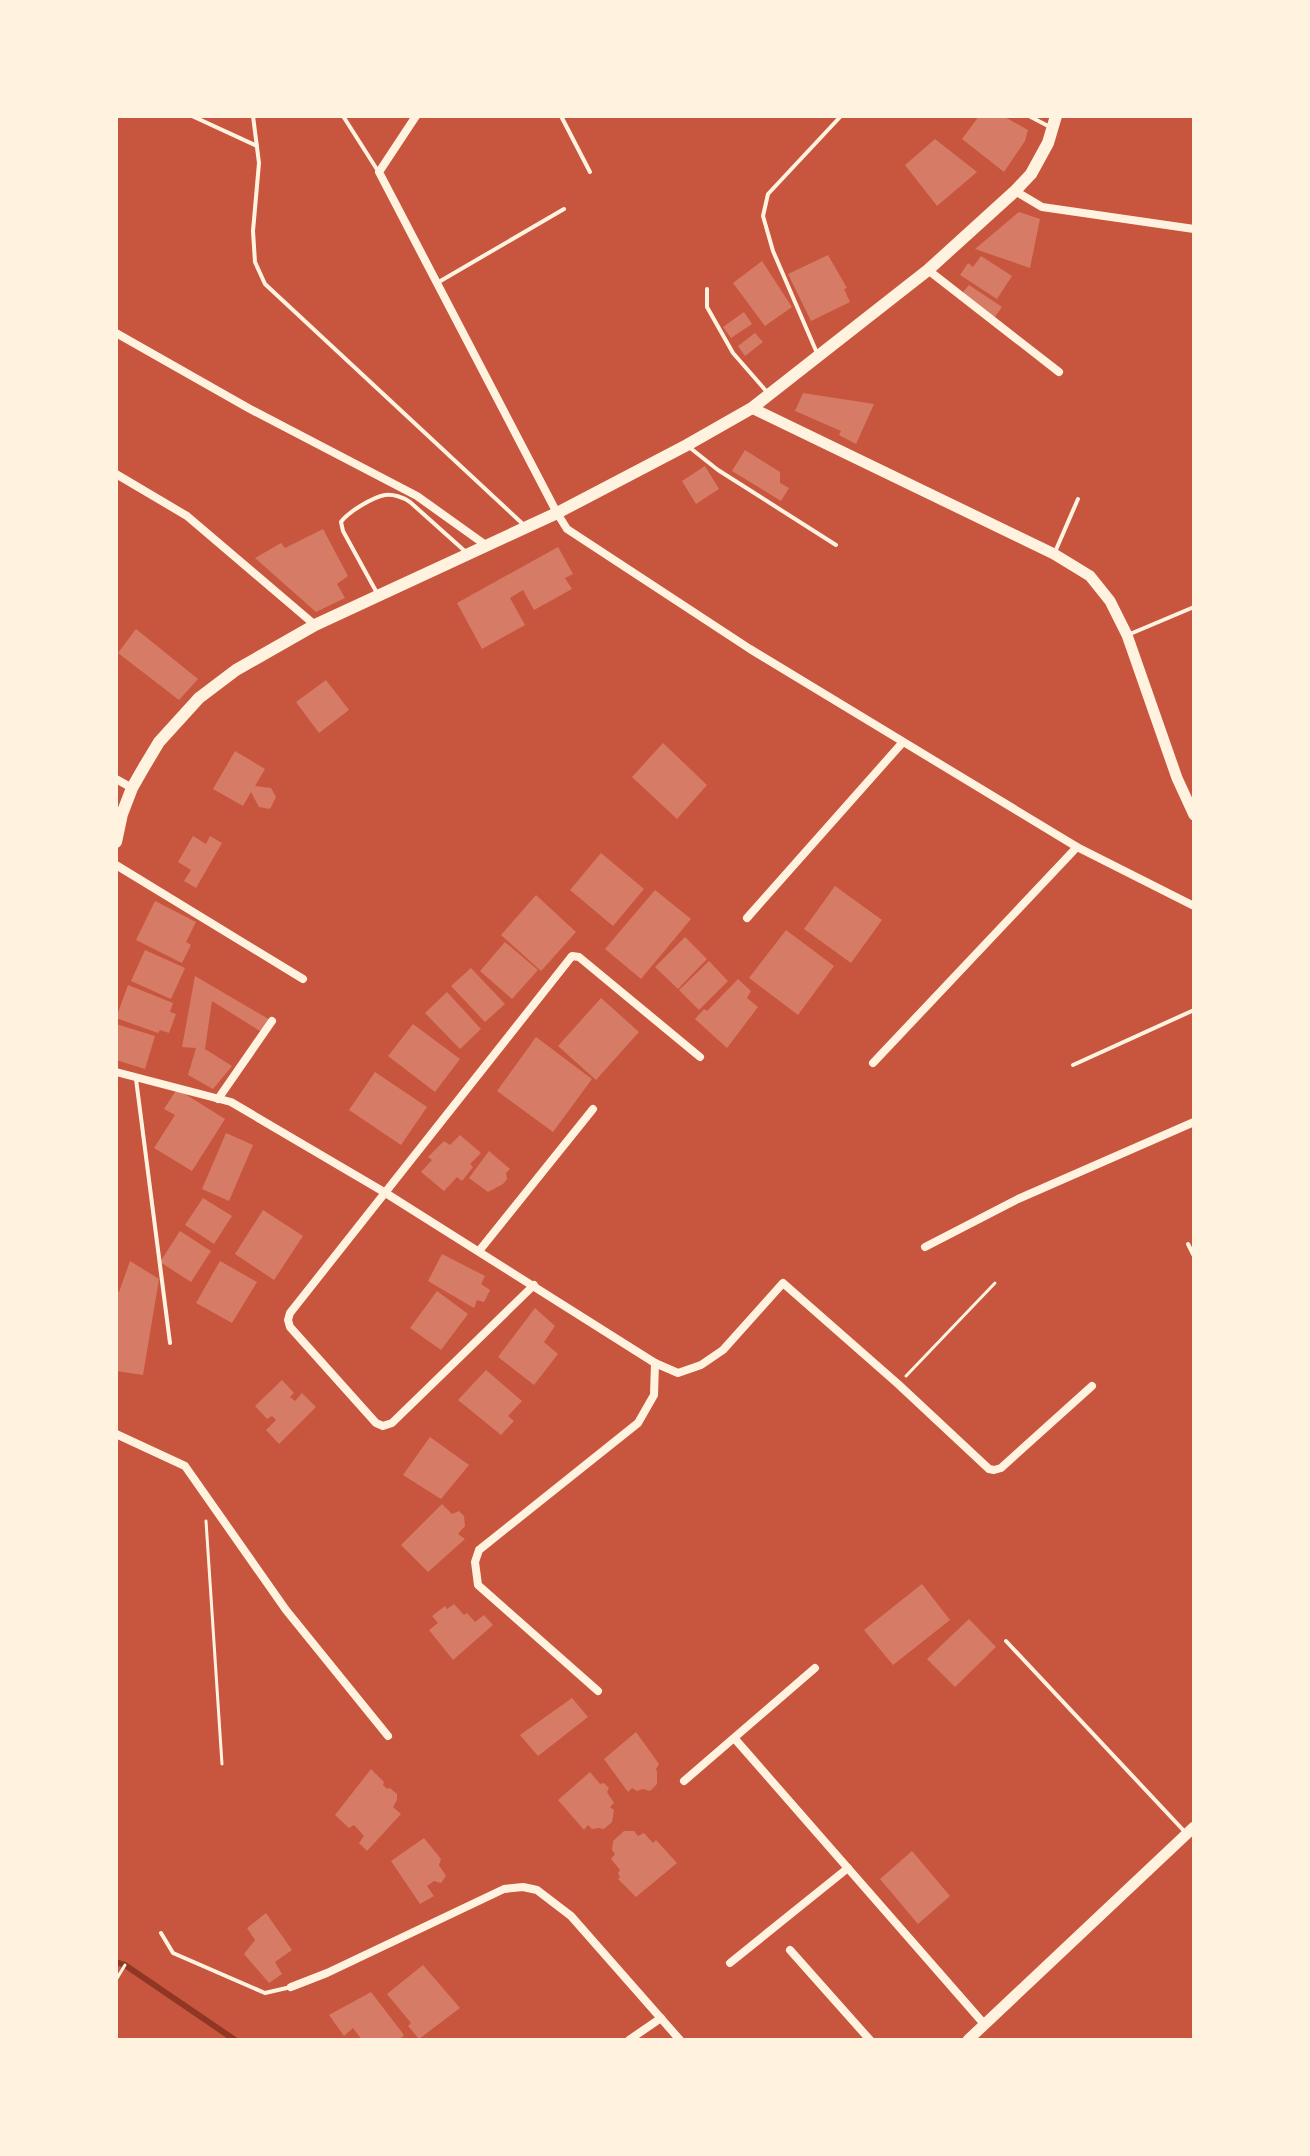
<svg xmlns="http://www.w3.org/2000/svg" width="1310" height="2156" viewBox="0 0 1310 2156" font-family="'Asap Condensed',sans-serif">
<rect width="100%" height="100%" fill="#c8553d"/>
<g fill="none" stroke-linecap="round" stroke-linejoin="round">
<polyline stroke="#8f3625" stroke-width="6" points="116,1962 125,1965 235,2040"/>
</g>
<g fill="#d67c66">
<polygon points="979,116 1003,116 1028,130 1025,141 1004,172 962,139"/>
<polygon points="935,139 977,172 937,206 905,165"/>
<polygon points="1019,212 1040,219 1030,268 975,249"/>
<polygon points="828,255 847,288 844,289 850,302 811,321 788,274"/>
<polygon points="981,256 1012,276 997,299 960,275 968,263 973,267"/>
<polygon points="762,261 792,307 765,326 733,283"/>
<polygon points="969,285 1002,307 994,318 963,292"/>
<polygon points="744,312 752,324 731,338 723,327"/>
<polygon points="755,333 763,342 745,356 738,346"/>
<polygon points="803,393 874,404 856,444 839,435 841,431 795,411"/>
<polygon points="745,450 780,472 780,483 789,488 781,501 732,471"/>
<polygon points="705,466 719,489 696,504 682,481"/>
<polygon points="323,529 348,576 337,584 345,598 316,612 255,558 281,543 285,548"/>
<polygon points="558,547 573,574 565,578 572,589 534,610 523,590 510,598 525,625 482,649 457,603"/>
<polygon points="136,629 198,679 179,700 118,653"/>
<polygon points="326,680 349,710 319,733 296,702"/>
<polygon points="663,743 707,785 677,819 632,777"/>
<polygon points="235,751 265,769 255,786 271,788 276,797 270,809 259,807 251,792 243,806 213,789"/>
<polygon points="193,836 206,844 210,836 222,843 196,888 184,881 191,870 178,862"/>
<polygon points="601,853 644,889 613,926 570,890"/>
<polygon points="835,886 882,920 851,963 804,929"/>
<polygon points="655,890 691,919 641,979 605,949"/>
<polygon points="536,895 576,932 541,971 501,935"/>
<polygon points="155,901 196,922 186,942 191,945 182,963 136,940"/>
<polygon points="786,930 834,966 798,1015 749,978"/>
<polygon points="685,937 707,959 678,989 655,967"/>
<polygon points="505,942 538,970 512,999 480,971"/>
<polygon points="145,950 185,968 171,999 131,981"/>
<polygon points="709,961 728,981 699,1010 679,990"/>
<polygon points="471,968 505,1004 485,1022 451,986"/>
<polygon points="195,976 272,1021 260,1031 212,1001 205,1049 232,1066 213,1089 188,1075 196,1048 182,1047"/>
<polygon points="738,979 751,991 747,998 758,1007 727,1048 695,1019 704,1009 707,1011"/>
<polygon points="128,985 173,1003 170,1012 176,1014 169,1033 160,1030 158,1033 116,1018"/>
<polygon points="447,992 481,1029 460,1049 425,1013"/>
<polygon points="601,998 639,1032 596,1080 558,1046"/>
<polygon points="116,1024 155,1036 145,1069 116,1060"/>
<polygon points="413,1024 460,1059 435,1092 388,1056"/>
<polygon points="536,1037 592,1079 553,1132 497,1091"/>
<polygon points="375,1072 427,1107 401,1145 349,1110"/>
<polygon points="177,1089 225,1119 192,1171 154,1148 175,1115 164,1109"/>
<polygon points="226,1133 253,1145 229,1201 202,1189"/>
<polygon points="460,1135 481,1153 470,1164 473,1167 462,1181 457,1177 444,1191 421,1172 432,1160 428,1157 444,1141 450,1145"/>
<polygon points="489,1151 510,1169 506,1173 507,1179 503,1184 488,1192 469,1178"/>
<polygon points="203,1198 232,1216 214,1244 185,1225"/>
<polygon points="263,1210 303,1236 274,1280 235,1254"/>
<polygon points="180,1231 211,1251 191,1282 160,1262"/>
<polygon points="442,1254 485,1276 481,1284 490,1290 484,1302 477,1300 474,1308 428,1281"/>
<polygon points="130,1261 159,1279 143,1375 116,1371 118,1332 116,1331 116,1291 119,1292"/>
<polygon points="220,1261 257,1282 232,1323 196,1303"/>
<polygon points="437,1291 468,1314 441,1350 410,1328"/>
<polygon points="535,1308 555,1326 544,1342 558,1354 534,1385 498,1357"/>
<polygon points="486,1370 522,1401 508,1416 514,1421 501,1435 458,1400"/>
<polygon points="282,1380 294,1393 290,1397 295,1401 302,1393 316,1407 279,1444 266,1430 276,1420 272,1416 267,1419 255,1406"/>
<polygon points="430,1437 469,1465 441,1499 403,1475"/>
<polygon points="442,1504 452,1514 459,1511 464,1516 465,1526 458,1534 465,1539 428,1572 401,1545"/>
<polygon points="922,1584 950,1620 893,1665 864,1630"/>
<polygon points="454,1604 464,1615 467,1613 475,1622 484,1615 493,1625 453,1660 429,1630 438,1623 432,1616 445,1606 447,1609"/>
<polygon points="969,1619 996,1647 955,1687 927,1659"/>
<polygon points="572,1698 588,1717 538,1756 520,1735"/>
<polygon points="636,1732 659,1764 656,1769 657,1772 657,1784 650,1791 643,1789 637,1791 632,1788 628,1792 604,1759"/>
<polygon points="371,1769 384,1782 383,1785 387,1789 390,1788 397,1794 397,1800 393,1807 401,1814 367,1851 359,1843 364,1836 354,1825 349,1828 335,1815"/>
<polygon points="590,1772 600,1784 604,1783 609,1788 607,1792 614,1803 610,1807 614,1810 612,1822 604,1829 599,1828 592,1829 588,1825 584,1830 558,1800"/>
<polygon points="624,1831 634,1831 638,1836 644,1833 653,1843 656,1840 677,1863 636,1897 618,1879 620,1877 618,1873 620,1870 611,1859 615,1854 612,1850 613,1841"/>
<polygon points="424,1838 441,1859 439,1865 446,1876 441,1883 434,1881 427,1886 434,1896 420,1904 391,1861"/>
<polygon points="912,1851 950,1896 918,1924 880,1879"/>
<polygon points="266,1913 292,1950 275,1962 282,1974 269,1983 244,1954 255,1940 247,1928"/>
<polygon points="423,1965 460,2008 419,2039 408,2026 411,2023 387,1994"/>
<polygon points="371,1992 404,2035 399,2040 362,2040 353,2028 344,2036 329,2015"/>
</g>
<g fill="none" stroke-linecap="round" stroke-linejoin="round">
<g stroke="#fff3e0" stroke-width="3">
<polyline points="906,1376 995,1283"/>
<polyline points="206,1521 222,1764"/>
<polyline points="116,1980 125,1965"/>
</g>
<g stroke="#fff3e0" stroke-width="4">
<polyline points="192,116 257,146"/>
<polyline points="253,116 259,163 253,231 255,262 265,284 525,526"/>
<polyline points="343,116 378,171"/>
<polyline points="561,116 590,172"/>
<polyline points="1029,116 1050,127"/>
<polyline points="437,283 564,209"/>
<polyline points="707,289 707,307 733,353 767,392"/>
<polyline points="817,353 773,251 763,216 768,194 841,116"/>
<polyline points="689,447 718,470 836,545"/>
<polyline points="1055,552 1078,499"/>
<path d="M377,593L343,531L341,522C348,512 373,497 385,495C393,494 403,497 410,502L467,553"/>
<polyline points="1130,634 1194,607"/>
<polyline points="1073,1065 1194,1010"/>
<polyline points="136,1079 170,1343"/>
<polyline points="1188,1244 1194,1256"/>
<polyline points="1006,1641 1185,1832"/>
<polyline points="161,1933 173,1953 265,1993 291,1987"/>
</g>
<g stroke="#fff3e0" stroke-width="8">
<polyline points="416,116 379,172 557,513 567,529 750,649 1077,847 1194,906"/>
<polyline points="1015,191 1042,207 1194,229"/>
<polyline points="928,270 1059,372"/>
<polyline points="116,333 250,409 417,496 487,546"/>
<polyline points="116,474 187,516 315,625"/>
<polyline points="116,779 132,788"/>
<polyline points="116,865 303,979"/>
<polyline points="747,918 903,742"/>
<polyline points="873,1063 1077,847"/>
<polyline points="116,1072 231,1102 384,1192 655,1363 678,1373 701,1365 723,1350 783,1283 898,1384 989,1469 994,1470 1001,1468 1092,1386"/>
<polyline points="218,1099 272,1021"/>
<polyline points="925,1247 1018,1199 1194,1122"/>
<polyline points="479,1251 593,1109"/>
<polyline points="534,1285 392,1423 383,1426 376,1423 290,1327 288,1320 290,1313 572,956 579,957 700,1057"/>
<polyline points="116,1434 185,1466 286,1610 388,1736"/>
<polyline points="598,1691 478,1585 475,1562 479,1550 638,1423 654,1395 655,1363"/>
<polyline points="735,1739 985,2025"/>
<polyline points="684,1781 815,1668"/>
<polyline points="790,1950 870,2040"/>
<polyline points="730,1963 848,1868"/>
<polyline points="291,1987 327,1973 504,1889 523,1887 537,1890 571,1916 680,2040"/>
<polyline points="629,2040 661,2018"/>
</g>
<g stroke="#fff3e0" stroke-width="11">
<polyline points="752,408 1054,554 1090,576 1110,601 1127,635 1177,778 1194,815"/>
<polyline points="968,2040 1194,1827"/>
</g>
<polyline stroke="#fff3e0" stroke-width="12" points="116,842 122,814 132,788 144,767 159,742 199,698 236,670 315,625 557,513 687,445 752,408 928,270 1015,191 1031,174 1048,143 1056,116"/>
</g>
<rect width="1310" height="2156" fill="none" stroke="#fff3e0" stroke-width="236"/>
</svg>
